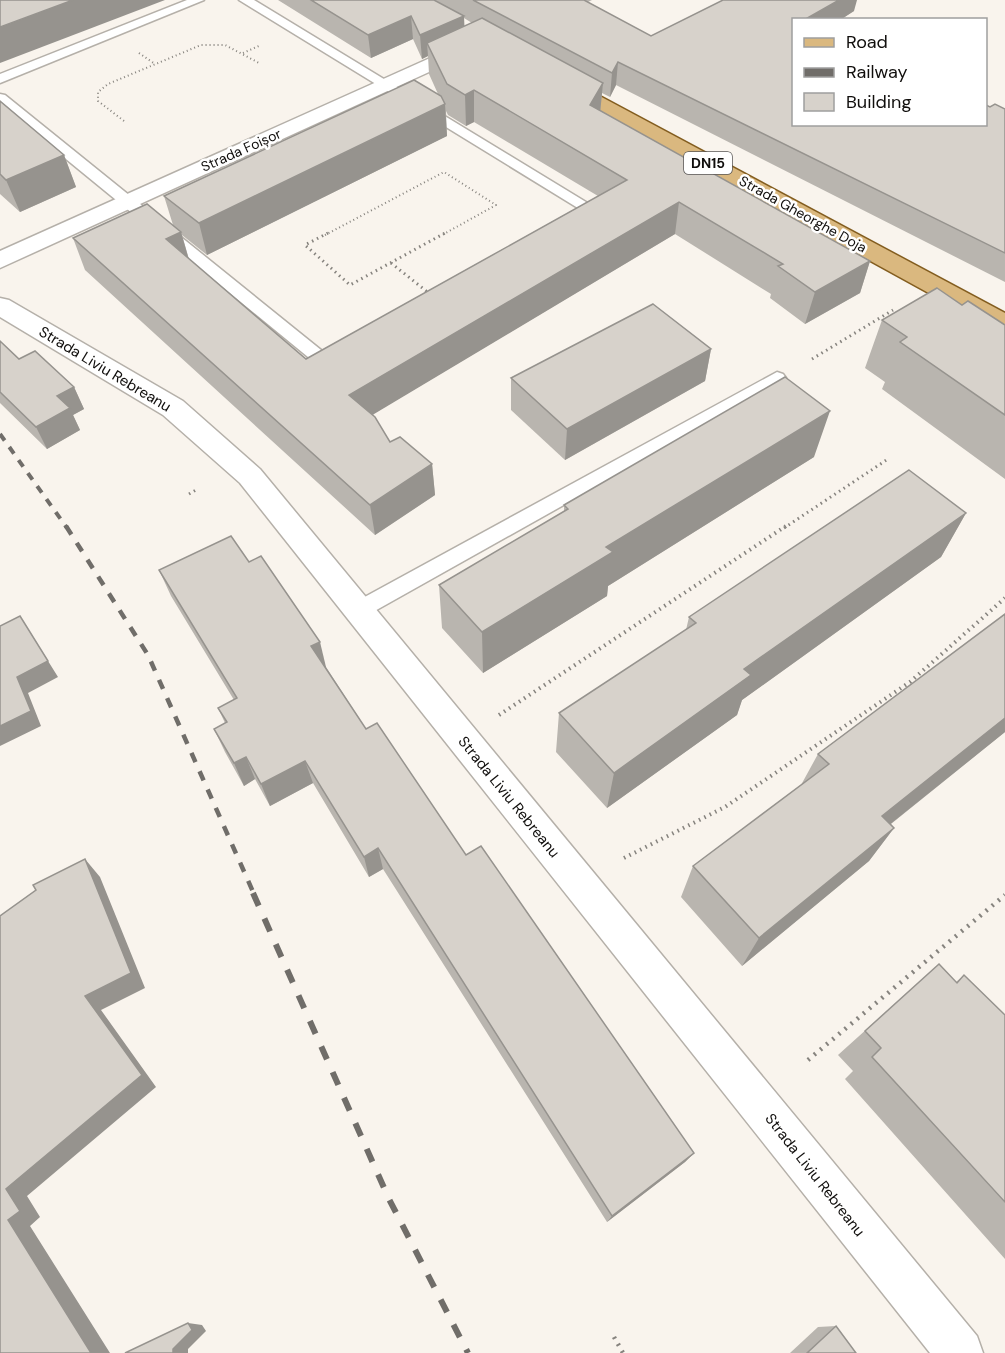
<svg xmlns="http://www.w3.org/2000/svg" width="1005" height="1353" viewBox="0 0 1005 1353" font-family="'DM Sans',sans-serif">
<rect width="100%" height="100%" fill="#f9f4ed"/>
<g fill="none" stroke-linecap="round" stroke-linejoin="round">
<g stroke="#b5b0a9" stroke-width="3">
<g id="service">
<polygon points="187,0 204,0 0,83 0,74"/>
<polygon points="239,0 254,0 604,213 592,221 582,221 580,218 586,213"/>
<path d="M0,94L5,95L326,354L339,349L345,351L347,355C342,363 328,369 319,366L0,105Z"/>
<polygon points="777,372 783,374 786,378 783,382 364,617 357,619 350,617 347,611 350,605"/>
</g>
</g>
<g stroke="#b5b0a9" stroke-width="3">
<polygon id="minor" points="468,41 475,43 478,47 475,51 0,268 0,251"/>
</g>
<g stroke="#b5b0a9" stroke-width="3">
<polygon id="tertiary" points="0,298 9,300 183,401 260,469 977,1336 983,1353 930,1353 240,483 163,415 0,317"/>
</g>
<g stroke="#835d1f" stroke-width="3">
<polygon id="primary" points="561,77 568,79 1005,313 1005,332 996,330 554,87 551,83 554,79"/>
</g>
<g stroke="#86837e" stroke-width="2" stroke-dasharray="1 3" stroke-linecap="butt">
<polyline points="139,53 155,64"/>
<polyline points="243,53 261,45"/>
<polyline points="124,121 98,101 98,92 108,84 201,45 225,45 259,63"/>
<polyline points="325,235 444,172 496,205 442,235"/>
</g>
<g stroke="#86837e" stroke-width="3" stroke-dasharray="1.5 4" stroke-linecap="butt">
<polyline points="328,233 305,245 350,285 445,233"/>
<polyline points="391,263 430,294"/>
<polyline points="812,359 893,310"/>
<polyline points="189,494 196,490"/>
<polyline points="784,528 888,459"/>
</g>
<g stroke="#86837e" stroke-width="4" stroke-dasharray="1.5 4.5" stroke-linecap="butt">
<polyline points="499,715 786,526"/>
<polyline points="624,858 725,807 910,682 1005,598"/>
</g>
<g stroke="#86837e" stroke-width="4.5" stroke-dasharray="2 6" stroke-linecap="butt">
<polyline points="808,1060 1005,895"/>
<polyline points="614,1337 623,1353"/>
</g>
<use href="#service" fill="#fff" fill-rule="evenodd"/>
<use href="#minor" fill="#fff" fill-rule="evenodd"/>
<use href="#tertiary" fill="#fff" fill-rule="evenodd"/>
<use href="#primary" fill="#dab87f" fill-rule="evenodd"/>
<polyline stroke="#706d69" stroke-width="4" stroke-dasharray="8 8" stroke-linecap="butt" points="0,434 67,528"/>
<polyline stroke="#706d69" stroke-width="4.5" stroke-dasharray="10 10" stroke-linecap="butt" points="66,526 148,655 254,894"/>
<polyline stroke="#706d69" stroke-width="6" stroke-dasharray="14 14" stroke-linecap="butt" points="253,893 389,1199 468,1353"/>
</g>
<g fill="#b9b5af" fill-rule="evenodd">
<path d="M278,0H592L588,2L651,36L854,11L840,20H794V124L990,107L1005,109V282L616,85L610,97L602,93L600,111L870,261L860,293L805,324L770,298L771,294L675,234L373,414L390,442L432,464L435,495L375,535L85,270L73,238L173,225L164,196L438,94L429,74L428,56L422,59L413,39L371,58ZM464,18L472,23L464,26ZM446,111L448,115L466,126L474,122L598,196L306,359L189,259L182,235L207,255L447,136Z"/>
<polygon points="0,101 64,155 76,187 20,212 0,194"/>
<polygon points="962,305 1005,325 1005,479 882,389 885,382 865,368 882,320"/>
<polygon points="0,341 19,359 74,387 84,409 73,415 80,430 47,449 0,403"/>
<polygon points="711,349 705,381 565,460 511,410 511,378"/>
<polygon points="814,457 608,586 607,596 483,673 442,628 439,585 564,512 564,505"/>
<polygon points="966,513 941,557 742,700 737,715 607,808 556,752 559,713 686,630 689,617"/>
<polygon points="249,562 326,667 366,729 466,855 694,1153 685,1162 607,1222 383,869 369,877 313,783 270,806 255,779 244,786 225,752 214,729 225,723 218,708 234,700 171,596 159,570"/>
<polygon points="1005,614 1005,732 891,824 894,828 869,861 742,966 681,897 693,866 801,785 818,754"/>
<polygon points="939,964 956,982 964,975 1005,1015 1005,1259 845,1079 853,1071 838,1055"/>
<polygon points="836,1326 856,1353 790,1353 818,1327"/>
</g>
<g fill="#96938e">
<polygon points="73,0 165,0 0,63 0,27"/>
<polygon points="839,0 857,0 854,11 840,20 804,20"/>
<polygon points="411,16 413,39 371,58 368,35"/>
<polygon points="464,16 465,39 427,43 428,56 422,59 420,35"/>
<polygon points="618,62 616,85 610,97 612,73"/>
<polygon points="603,83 600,114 590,105"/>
<polygon points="474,90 474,122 466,126 465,95"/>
<polygon points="445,104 447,136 207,255 199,223"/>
<polygon points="64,155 76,187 20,212 6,180"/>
<polygon points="679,202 675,234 354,426 349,395"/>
<polygon points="181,232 190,264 166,239"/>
<polygon points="870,261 860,293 805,324 815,292"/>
<polygon points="711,349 705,381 565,460 567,429"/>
<polygon points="74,387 84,409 73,415 80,430 47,449 36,427 57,396"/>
<polygon points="830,411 814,457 608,586 607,596 483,673 482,632 606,547"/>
<polygon points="432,464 435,495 375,535 370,505"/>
<polygon points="966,513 941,557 742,700 737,715 607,808 614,773 744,669"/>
<polygon points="20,616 58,677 28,693 41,726 0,746 0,726 17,677"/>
<polygon points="320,642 326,667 318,671 311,646"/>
<polygon points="1005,718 1005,732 858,850 882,816"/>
<polygon points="246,757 255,779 244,786 234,763"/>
<polygon points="305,761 313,783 270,806 261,784"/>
<polygon points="894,828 869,861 742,966 759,938"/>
<polygon points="378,848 383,869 369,877 364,857"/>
<polygon points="85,859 100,877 145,988 101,1010 156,1087 27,1196 40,1217 30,1226 110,1353 91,1353 8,1220 6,1189 85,996"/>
<polygon points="694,1153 685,1162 607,1222 612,1216"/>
<polygon points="188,1323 202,1325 206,1331 188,1349 188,1353 173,1353 173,1349"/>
</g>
<g fill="#d7d2cb" stroke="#96938e" stroke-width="1.5">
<polygon points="0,0 73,0 0,27"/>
<polygon points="311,0 434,0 464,16 420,35 411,16 368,35"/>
<polygon points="473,0 584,0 651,36 723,0 839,0 804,20 794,20 794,124 986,124 986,105 990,107 995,104 1005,109 1005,253 618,62 612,73"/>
<polygon points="482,18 603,83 590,105 870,261 815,292 778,266 783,264 679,202 349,395 375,417 390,442 400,437 432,464 370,505 73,238 147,204 181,232 166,239 306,359 627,180 474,90 465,95 447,84 427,43"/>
<polygon points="414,80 441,96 445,104 199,223 164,196"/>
<polygon points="0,101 64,155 6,180 0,174"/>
<polygon points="937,288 962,305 968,301 1005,325 1005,415 900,342 907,337 882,320"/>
<polygon points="653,304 711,349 567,429 511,378"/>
<polygon points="0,341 19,359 35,351 74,387 57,396 70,408 36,427 0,392"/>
<polygon points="785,377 830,411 606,547 613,552 482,632 439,585 568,509 564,505"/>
<polygon points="909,470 966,513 744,669 751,675 614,773 559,713 696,623 689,617"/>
<polygon points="231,536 249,562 261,556 320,642 311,646 366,729 377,723 466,855 481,846 694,1153 612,1216 378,848 364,857 305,761 261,784 246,757 234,763 214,729 227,722 218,708 237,698 159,570"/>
<polygon points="1005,614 1005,718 882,816 894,828 759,938 693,866 829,764 818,754"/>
<polygon points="20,616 48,661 17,677 31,711 0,726 0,626"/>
<polygon points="85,859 131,973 85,996 142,1075 6,1189 20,1211 8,1220 91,1353 0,1353 0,916 36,890 33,885"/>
<polygon points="939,964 957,983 964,975 1005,1015 1005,1202 872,1057 881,1048 865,1031"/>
<polygon points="188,1323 192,1330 173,1349 173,1353 125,1353"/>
<polygon points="836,1326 856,1353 807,1353"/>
</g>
<g text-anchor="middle" stroke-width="5" stroke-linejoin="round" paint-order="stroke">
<g font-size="14" fill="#100e0c" stroke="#fff">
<text transform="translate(241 150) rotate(-24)" y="5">Strada Foișor</text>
<text transform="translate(803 214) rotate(29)" y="5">Strada Gheorghe Doja</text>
</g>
<rect fill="#fff" stroke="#585655" stroke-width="1.5" x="684" y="152" width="48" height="22" rx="4.5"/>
<g font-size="14" font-weight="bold" fill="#100e0c">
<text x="708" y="168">DN15</text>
</g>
<g font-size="15" fill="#100e0c" stroke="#fff">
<text transform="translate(105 369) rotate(31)" y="5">Strada Liviu Rebreanu</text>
<text transform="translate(509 797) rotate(51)" y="5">Strada Liviu Rebreanu</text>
<text transform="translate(815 1175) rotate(52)" y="5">Strada Liviu Rebreanu</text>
</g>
</g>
<rect x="792" y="18" width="195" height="108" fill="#ffffff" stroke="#9f9f9e" stroke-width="1.5"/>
<rect x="804" y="38" width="30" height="9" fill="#dab87f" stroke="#9f9f9e" stroke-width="1.5"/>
<text x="846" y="48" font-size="18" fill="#100e0c">Road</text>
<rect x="804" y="68" width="30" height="9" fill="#706d69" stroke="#9f9f9e" stroke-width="1.5"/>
<text x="846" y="78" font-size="18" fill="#100e0c">Railway</text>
<rect x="804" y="93" width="30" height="18" fill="#d7d2cb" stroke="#9f9f9e" stroke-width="1.5"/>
<text x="846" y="108" font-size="18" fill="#100e0c">Building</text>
</svg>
